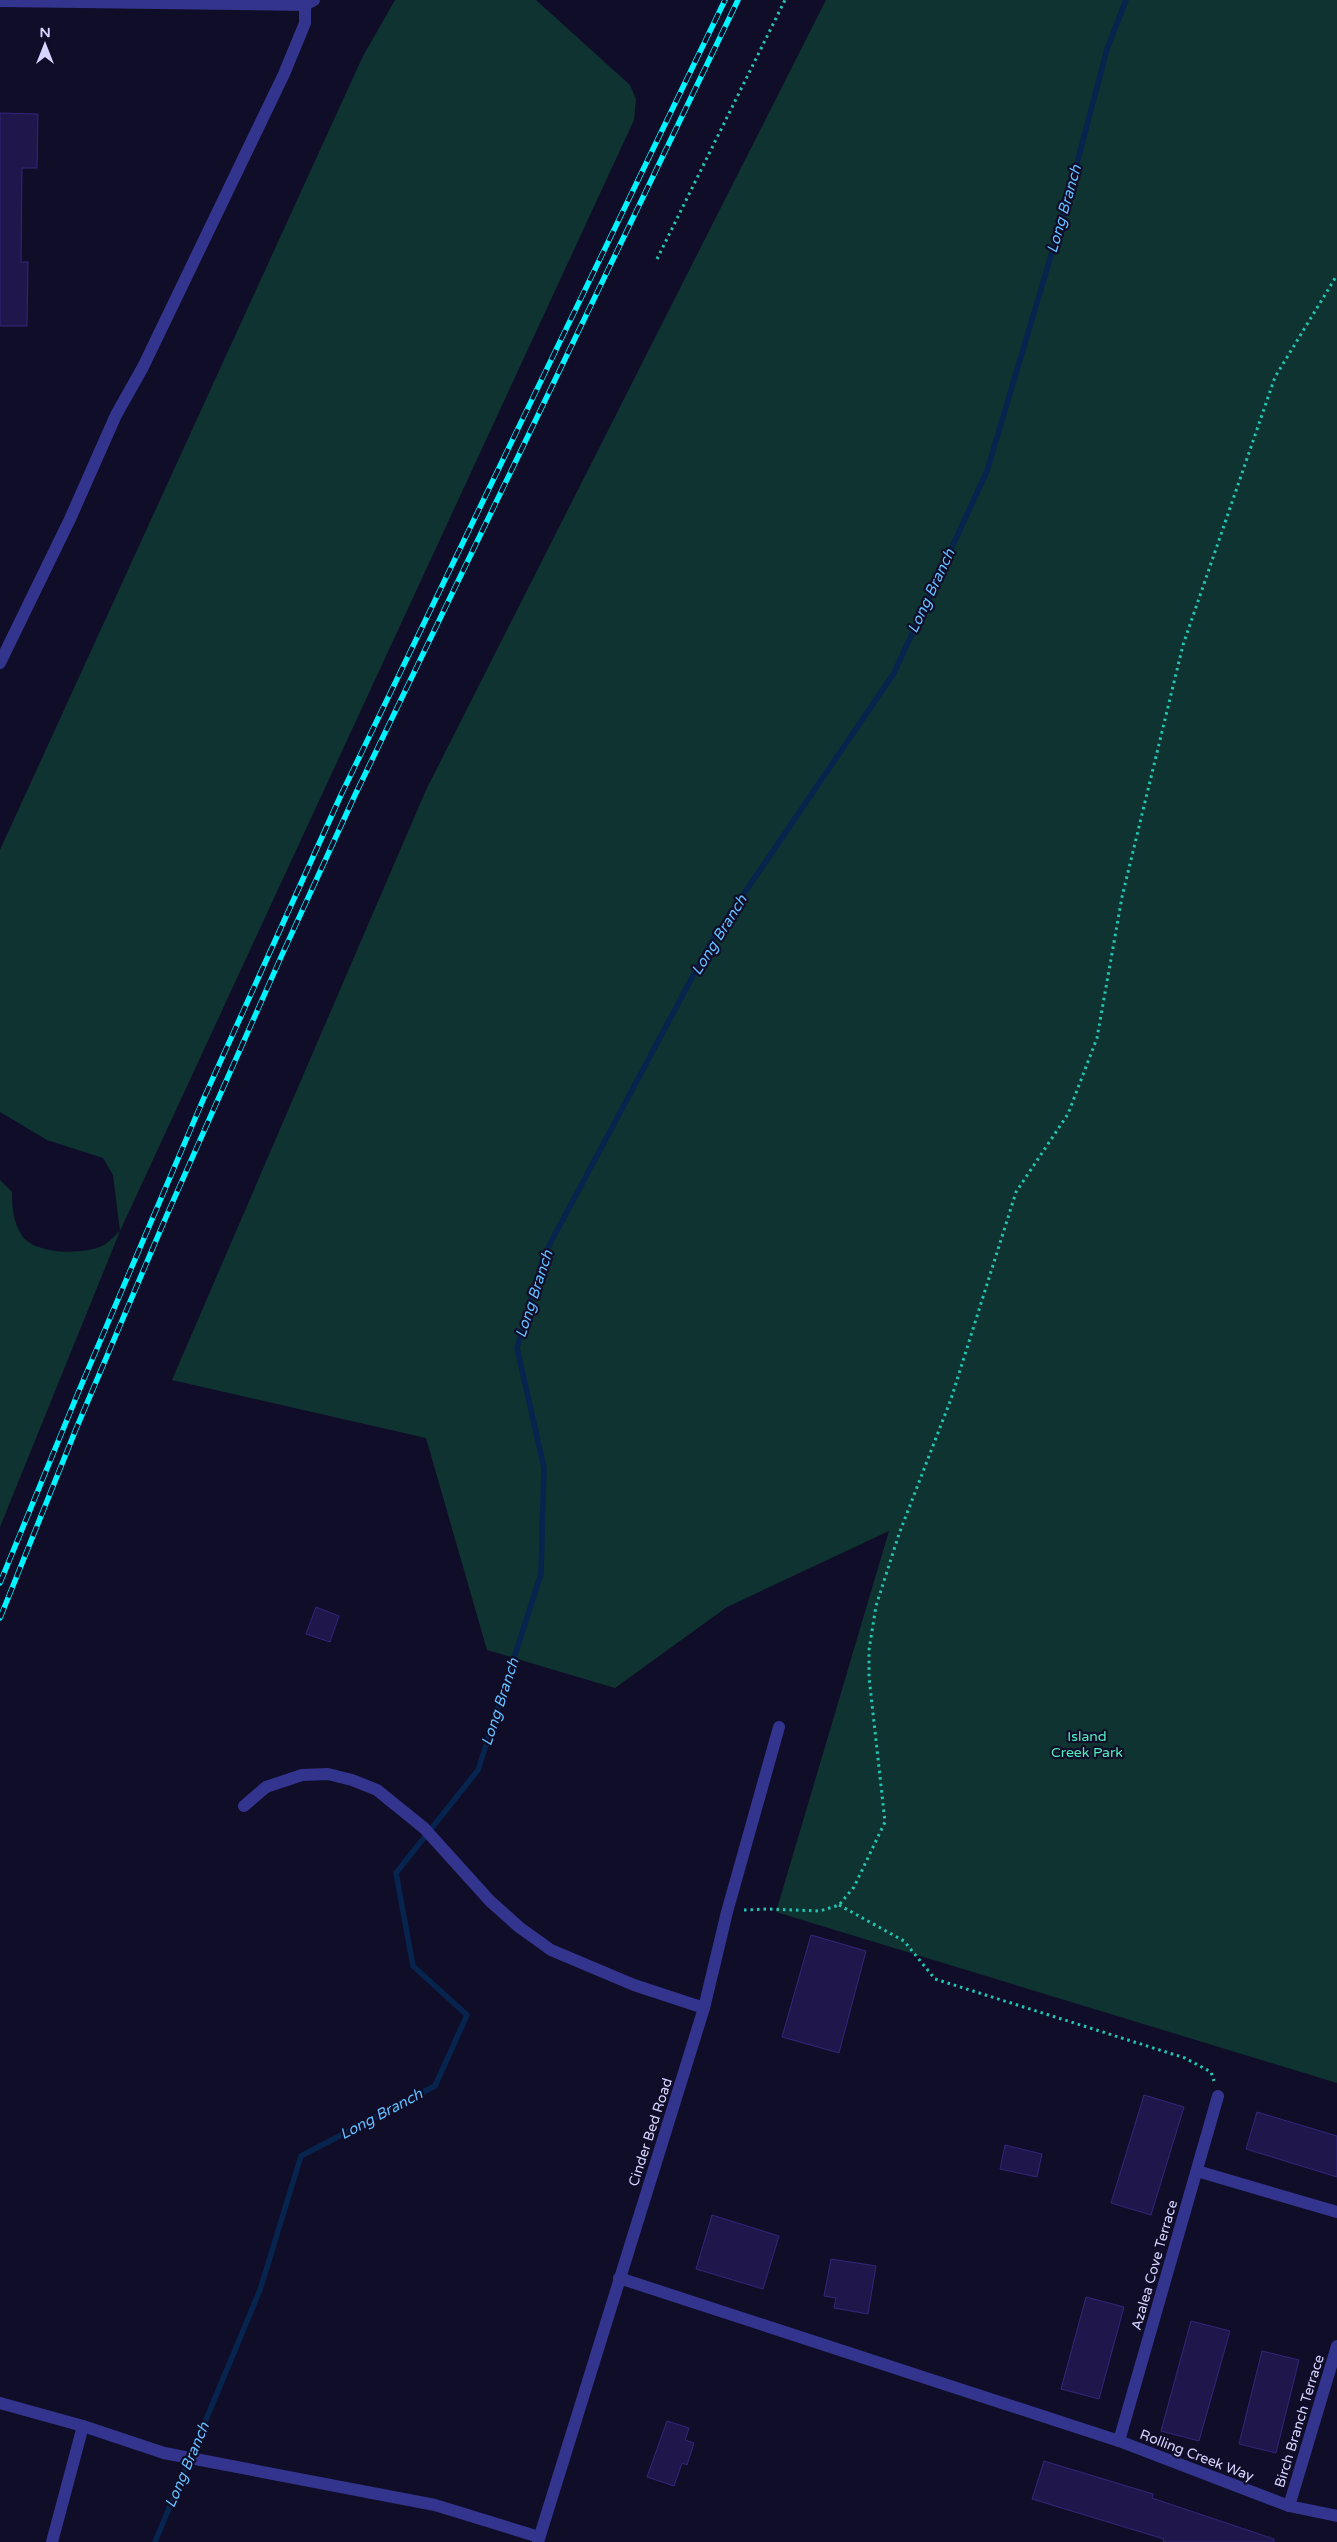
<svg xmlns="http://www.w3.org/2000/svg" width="1337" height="2542" viewBox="0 0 1337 2542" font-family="'Varela Round',sans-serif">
<rect width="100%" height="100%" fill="#100d29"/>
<g fill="#0f3330">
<path d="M395,0H536L630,85L636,99L634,120L120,1231L0,1527V1180L12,1192C12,1207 13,1221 21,1234C33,1255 82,1255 102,1246C108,1243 115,1236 120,1231L113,1175L103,1158L47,1140L0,1112V850L363,56Z"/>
<polygon points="826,0 1337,0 1337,2083 776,1912 889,1531 727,1607 615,1688 487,1650 426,1438 172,1380 426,790"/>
</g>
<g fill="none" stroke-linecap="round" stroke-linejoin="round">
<polyline stroke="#06244e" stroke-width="5.5" points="155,2542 260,2290 301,2156 435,2086 467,2015 413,1966 396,1873 478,1770 541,1574 544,1468 517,1348 544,1255 711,942 894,673 987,471 1066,205 1107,49 1126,0"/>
</g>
<g fill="#1f174c" stroke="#33267a">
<polygon points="0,113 38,114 37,168 22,168 21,262 28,262 27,326 0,326"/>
<polygon points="316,1607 339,1616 330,1642 306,1634"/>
<polygon points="811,1935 866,1951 839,2053 782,2037"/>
<polygon points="1144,2095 1184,2107 1151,2215 1111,2203"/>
<polygon points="1257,2112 1337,2136 1337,2177 1246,2149"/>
<polygon points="1005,2145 1042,2154 1037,2177 1000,2169"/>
<polygon points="712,2215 779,2236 763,2289 696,2269"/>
<polygon points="831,2259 876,2266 868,2314 834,2308 836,2298 824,2296"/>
<polygon points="1086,2297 1124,2307 1099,2399 1061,2389"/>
<polygon points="1191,2321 1230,2331 1199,2441 1161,2431"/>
<polygon points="1262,2351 1299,2360 1276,2453 1239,2444"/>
<polygon points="667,2421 689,2428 685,2440 694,2443 687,2465 682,2463 674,2486 647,2477"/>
<polygon points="1044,2461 1153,2494 1152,2498 1274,2539 1274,2542 1163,2542 1164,2539 1032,2499"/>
</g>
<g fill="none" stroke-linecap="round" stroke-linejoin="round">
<g stroke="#22c6b4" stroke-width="3" stroke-dasharray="2.5 4" stroke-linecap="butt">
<polyline points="657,259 785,0"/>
<polyline points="839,1905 904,1941 935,1979 1185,2058 1211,2072 1214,2081"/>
<polyline points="744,1910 768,1909 820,1911 839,1905 854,1887 885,1822 869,1677 869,1650 876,1606 899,1534 951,1399 1016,1192 1068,1114 1097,1038 1122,897 1183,645 1275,377 1337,275"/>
</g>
<g stroke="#33348d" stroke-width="12">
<polyline points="0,1 305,5 314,0"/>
<polyline points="0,663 70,519 116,415 143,367 284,74 305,23 305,5"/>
<polyline points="244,1806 266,1787 302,1775 328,1774 352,1780 377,1790 424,1828 490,1901 519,1927 551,1950 634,1985 704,2008"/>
<polyline points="1197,2171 1337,2212"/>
<polyline points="619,2278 1119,2441 1289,2506 1337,2516"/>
<polyline points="0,2403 83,2426 164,2453 435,2505 539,2537"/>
<polyline points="1119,2441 1218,2096"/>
<polyline points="1289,2506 1337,2346"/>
<polyline points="52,2542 83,2426"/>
<polyline points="538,2542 704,2008 727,1912 779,1727"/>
</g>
<g stroke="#01f3ff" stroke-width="5.5">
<g id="rail">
<polyline points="0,1583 78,1393 203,1100 341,795 725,0"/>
<polyline points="0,1618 76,1429 166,1217 281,957 355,795 738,0"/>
</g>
</g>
<use href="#rail" stroke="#100d29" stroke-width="4" stroke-dasharray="11" stroke-linecap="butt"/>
</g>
<g text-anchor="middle" stroke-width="4.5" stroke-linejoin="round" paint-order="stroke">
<g font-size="14" fill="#53edbe" stroke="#100d29">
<text x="1087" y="1741">Island<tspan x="1087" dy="16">Creek Park</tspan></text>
</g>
<g font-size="14" fill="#d7d5ff" stroke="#100d29">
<text transform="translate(650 2132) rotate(-72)" y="5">Cinder Bed Road</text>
<text transform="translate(1154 2265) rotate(-74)" y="5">Azalea Cove Terrace</text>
<text transform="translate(1299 2421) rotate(-73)" y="5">Birch Branch Terrace</text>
<text transform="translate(1197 2455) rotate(21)" y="5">Rolling Creek Way</text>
</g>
<g font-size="15" font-style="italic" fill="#63bfff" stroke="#100d29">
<text transform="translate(1064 209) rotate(-74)" y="5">Long Branch</text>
<text transform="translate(931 591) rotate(-65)" y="5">Long Branch</text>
<text transform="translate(719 935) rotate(-58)" y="5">Long Branch</text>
<text transform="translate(534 1294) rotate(-72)" y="5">Long Branch</text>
<text transform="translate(500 1702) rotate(-72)" y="5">Long Branch</text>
<text transform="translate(381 2114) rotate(-28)" y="5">Long Branch</text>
<text transform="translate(187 2465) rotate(-67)" y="5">Long Branch</text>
</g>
</g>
<g transform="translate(45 45)" stroke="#100d29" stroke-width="4" paint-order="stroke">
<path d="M0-4L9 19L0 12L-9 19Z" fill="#d7d5ff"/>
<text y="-8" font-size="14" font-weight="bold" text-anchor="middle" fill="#d7d5ff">N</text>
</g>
</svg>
